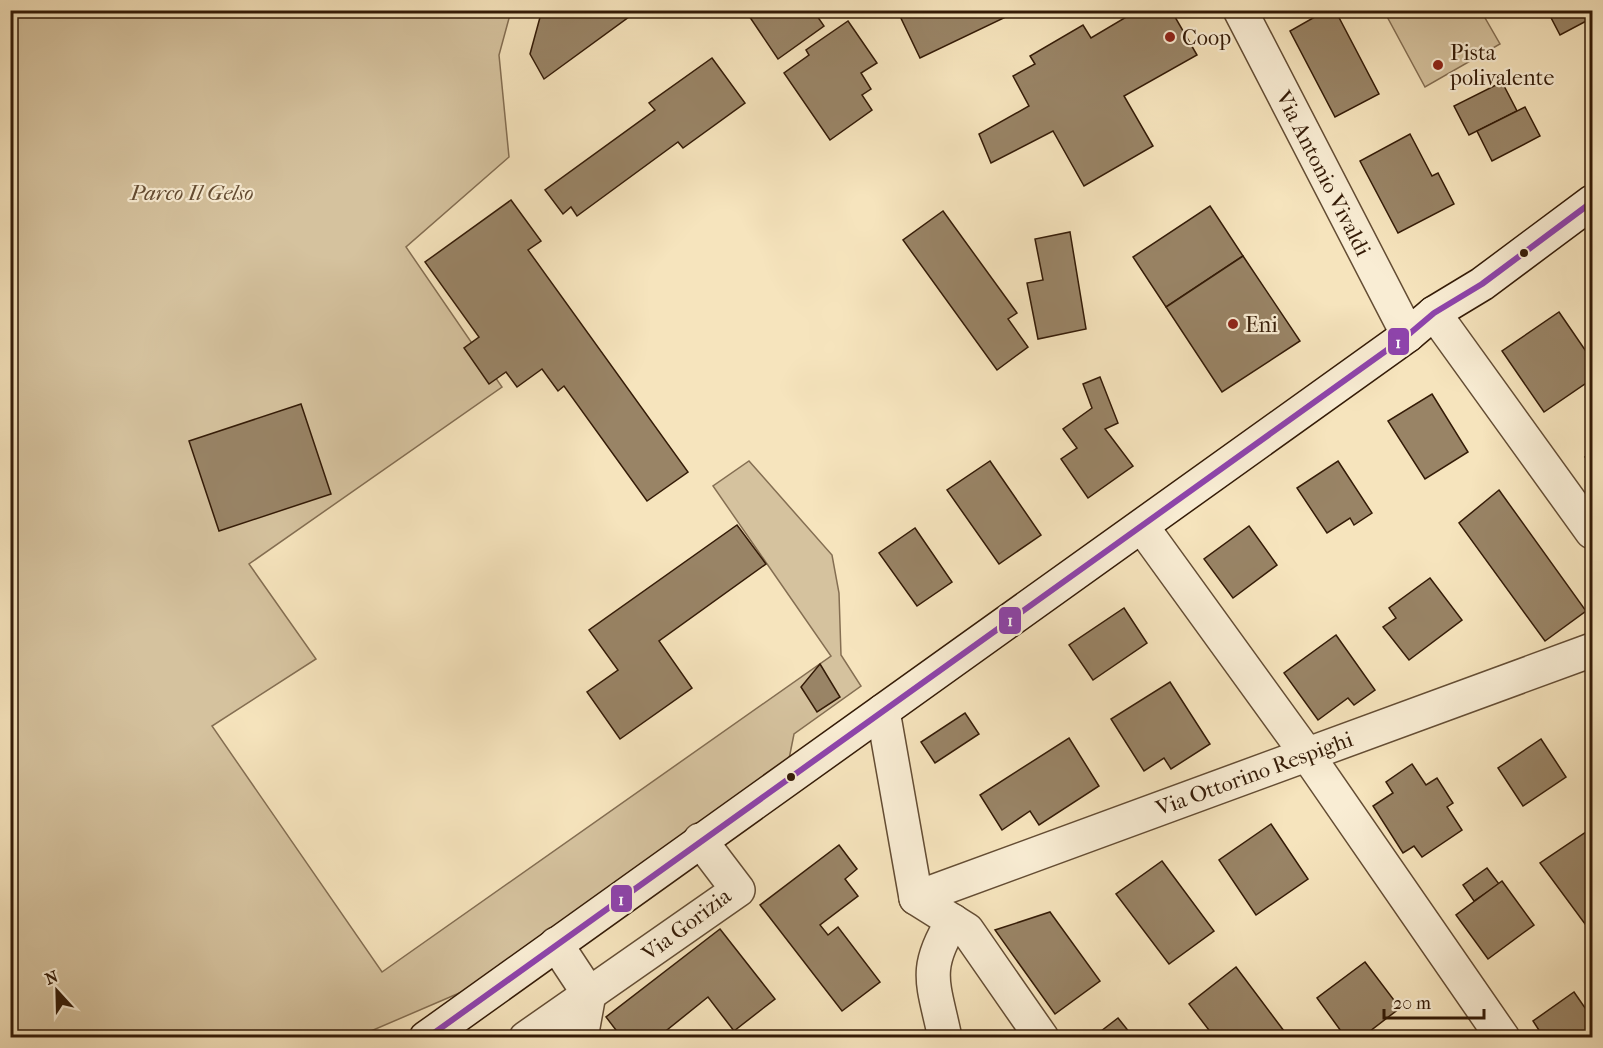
<svg xmlns="http://www.w3.org/2000/svg" width="1603" height="1048" viewBox="0 0 1603 1048" font-family="'IM FELL French Canon',serif">
<rect width="100%" height="100%" fill="#f6e4bd"/>
<filter id="stains"><feTurbulence type="fractalNoise" baseFrequency=".00333" numOctaves="4"/><feColorMatrix values="0 0 0 0 .2 0 0 0 0 .09 0 0 0 0 .02 0 0 0 .5 -.17"/></filter>
<radialGradient id="worn" r=".72"><stop offset=".6" stop-color="#630" stop-opacity="0"/><stop offset="1" stop-color="#630" stop-opacity=".3"/></radialGradient>
<g fill="#d5c29e" stroke="#846e52" stroke-width="1.5">
<polygon points="10,11 511,11 499,55 509,157 406,247 502,387 249,564 316,659 212,726 382,972 831,656 713,486 749,461 832,555 839,593 841,655 861,686 794,734 788,764 464,991 357,1037 11,1037"/>
<polygon points="1384,11 1481,11 1500,44 1425,87"/>
</g>
<g fill="#998466" stroke="#341b07" stroke-width="1.5">
<polygon points="542,10 637,10 637,11 544,79 530,54"/>
<polygon points="745,10 813,10 824,26 778,59"/>
<polygon points="901,10 1007,10 1010,15 920,58 898,12"/>
<polygon points="1138,10 1171,10 1197,55 1124,96 1153,146 1084,186 1053,131 991,163 979,134 1029,106 1013,76 1035,64 1030,56 1083,25 1091,38"/>
<polygon points="1327,10 1335,10 1379,94 1335,117 1290,31"/>
<polygon points="1547,10 1592,10 1592,18 1560,35"/>
<polygon points="848,21 877,63 861,73 871,89 862,95 872,110 830,140 784,73 809,55 806,50"/>
<polygon points="712,58 745,103 683,148 678,142 577,216 571,207 563,214 545,190 655,110 649,103"/>
<polygon points="1502,82 1517,111 1469,135 1454,106"/>
<polygon points="1525,107 1540,136 1492,161 1477,131"/>
<polygon points="1410,134 1432,176 1438,173 1454,204 1398,233 1360,161"/>
<polygon points="511,200 541,241 528,250 688,472 647,501 564,386 558,391 542,369 517,387 506,372 489,384 464,348 479,337 425,262"/>
<polygon points="1210,206 1243,256 1166,307 1133,257"/>
<polygon points="943,211 1017,313 1008,319 1028,347 997,370 903,240"/>
<polygon points="1070,232 1086,329 1038,339 1027,283 1043,280 1035,239"/>
<polygon points="1243,256 1300,341 1222,392 1166,307"/>
<polygon points="1559,312 1592,360 1592,379 1544,412 1502,351"/>
<polygon points="1100,377 1118,423 1105,429 1133,466 1088,498 1061,459 1077,448 1063,429 1092,408 1083,384"/>
<polygon points="1432,394 1468,452 1425,479 1388,421"/>
<polygon points="301,404 331,494 219,531 189,441"/>
<polygon points="1592,451 1592,468 1585,457"/>
<polygon points="990,461 1041,535 999,564 947,490"/>
<polygon points="1338,461 1372,513 1354,525 1350,518 1327,533 1297,488"/>
<polygon points="1499,490 1586,611 1545,641 1459,523"/>
<polygon points="737,525 766,564 659,641 692,688 620,739 587,692 618,670 589,630"/>
<polygon points="1249,526 1277,565 1233,598 1204,559"/>
<polygon points="915,528 952,582 917,606 879,553"/>
<polygon points="1430,578 1462,620 1409,660 1383,627 1396,618 1389,608"/>
<polygon points="1124,608 1147,643 1093,680 1069,645"/>
<polygon points="1336,635 1375,690 1354,705 1348,698 1318,720 1284,673"/>
<polygon points="820,664 840,697 817,712 801,687"/>
<polygon points="1170,682 1210,744 1171,769 1164,758 1144,771 1111,719"/>
<polygon points="965,713 979,734 935,763 921,742"/>
<polygon points="1069,738 1099,786 1039,825 1030,811 1002,830 980,795"/>
<polygon points="1541,739 1566,777 1523,806 1498,768"/>
<polygon points="1412,764 1426,785 1437,778 1453,803 1447,807 1462,830 1422,857 1414,846 1403,853 1373,806 1393,793 1386,782"/>
<polygon points="1271,824 1308,879 1256,915 1219,860"/>
<polygon points="1592,828 1592,925 1588,928 1540,863"/>
<polygon points="839,845 857,869 845,879 858,896 820,925 828,935 838,927 880,982 842,1011 760,905"/>
<polygon points="1162,861 1214,931 1169,964 1116,894"/>
<polygon points="1487,868 1499,884 1474,901 1463,885"/>
<polygon points="1502,881 1534,925 1488,959 1456,915"/>
<polygon points="1050,912 1100,981 1055,1014 995,930"/>
<polygon points="720,929 775,999 734,1031 708,997 657,1038 622,1038 606,1017"/>
<polygon points="1365,962 1400,1008 1361,1038 1346,1038 1317,998"/>
<polygon points="1236,967 1284,1031 1276,1038 1215,1038 1189,1004"/>
<polygon points="1574,992 1592,1018 1592,1038 1544,1038 1533,1021"/>
<polygon points="1118,1018 1134,1038 1092,1038"/>
</g>
<g fill="none" stroke-linecap="round" stroke-linejoin="round">
<g stroke="#644d34" stroke-width="36">
<g id="minor">
<polyline points="1240,10 1408,335"/>
<polyline points="1434,313 1592,532"/>
<polyline points="1143,528 1306,753 1503,1038"/>
<polyline points="883,711 916,898 967,930 1042,1038"/>
<polyline points="916,898 1592,650"/>
<polyline points="556,944 589,994 581,1038"/>
<polyline points="526,1038 738,890 700,840"/>
<path d="M945,1038C934,984 922,970 953,921"/>
</g>
</g>
<g stroke="#341b07" stroke-width="36">
<polyline id="secondary" points="426,1038 1408,335 1434,313 1482,284 1592,202"/>
</g>
<use href="#minor" stroke="#f9edd4" stroke-width="33"/>
<use href="#secondary" stroke="#f9edd4" stroke-width="33"/>
<g stroke="#f9edd4" stroke-width="10">
<polyline id="bus-1" points="427,1038 1408,335 1434,313 1482,284 1592,202"/>
</g>
<use href="#bus-1" stroke="#8e44ad" stroke-width="6"/>
</g>
<g fill="#8f2418" stroke="#f9edd4" stroke-width="2">
<circle cx="1170" cy="37" r="6"/>
<circle cx="1438" cy="65" r="6"/>
<circle cx="1233" cy="324" r="6"/>
</g>
<g fill="#341b07" stroke="#f9edd4" stroke-width="2">
<circle cx="1524" cy="253" r="5"/>
<circle cx="791" cy="777" r="5"/>
</g>
<g text-anchor="middle" stroke-width="4.5" stroke-linejoin="round" paint-order="stroke">
<g font-size="22" fill="#341b07" stroke="#f9edd4" text-anchor="start">
<text x="1182" y="45">Coop</text>
<text x="1450" y="60">Pista<tspan x="1450" dy="25">polivalente</tspan></text>
<text x="1245" y="332">Eni</text>
</g>
<g font-size="22" fill="#341b07" stroke="#f9edd4">
<text transform="translate(1324 173) rotate(63)" y="8">Via Antonio Vivaldi</text>
<text transform="translate(1254 773) rotate(-20)" y="8">Via Ottorino Respighi</text>
<text transform="translate(686 924) rotate(-37)" y="8">Via Gorizia</text>
</g>
<g font-size="22" font-style="italic" fill="#644d34" stroke="#f9edd4">
<text x="192" y="200">Parco Il Gelso</text>
</g>
</g>
<g stroke="#f9edd4" stroke-width="2">
<rect x="1387" y="327" width="23" height="29" rx="6" fill="#8e44ad"/>
<rect x="998" y="606" width="24" height="29" rx="6" fill="#8e44ad"/>
<rect x="610" y="884" width="23" height="29" rx="6" fill="#8e44ad"/>
</g>
<g font-size="16" text-anchor="middle" font-weight="bold" fill="#fff">
<text x="1398" y="348">1</text>
<text x="1010" y="626">1</text>
<text x="621" y="905">1</text>
</g>
<rect width="1603" height="1048" fill="none" stroke="#f6e4bd" stroke-width="36"/>
<rect x="12" y="12" width="1579" height="1024" fill="none" stroke="#341b07" stroke-width="3"/>
<rect x="18" y="18" width="1567" height="1012" fill="none" stroke="#341b07" stroke-width="1.5"/>
<g transform="translate(57 991) rotate(338)" stroke="#f9edd4" stroke-width="4.5" paint-order="stroke">
<path d="M0-4.5L10 22L0 15L-10 22Z" fill="#341b07"/>
<text y="-9" font-size="16" font-weight="bold" text-anchor="middle" fill="#341b07">N</text>
</g>
<path d="M1384 1009v9h100v-9" fill="none" stroke="#341b07" stroke-width="3"/>
<text x="1393" y="1009" font-size="18" fill="#341b07" stroke="#f9edd4" stroke-width="4.5" paint-order="stroke">20 m</text>
<rect width="100%" height="100%" filter="url(#stains)"/>
<rect width="100%" height="100%" fill="url(#worn)"/>
</svg>
